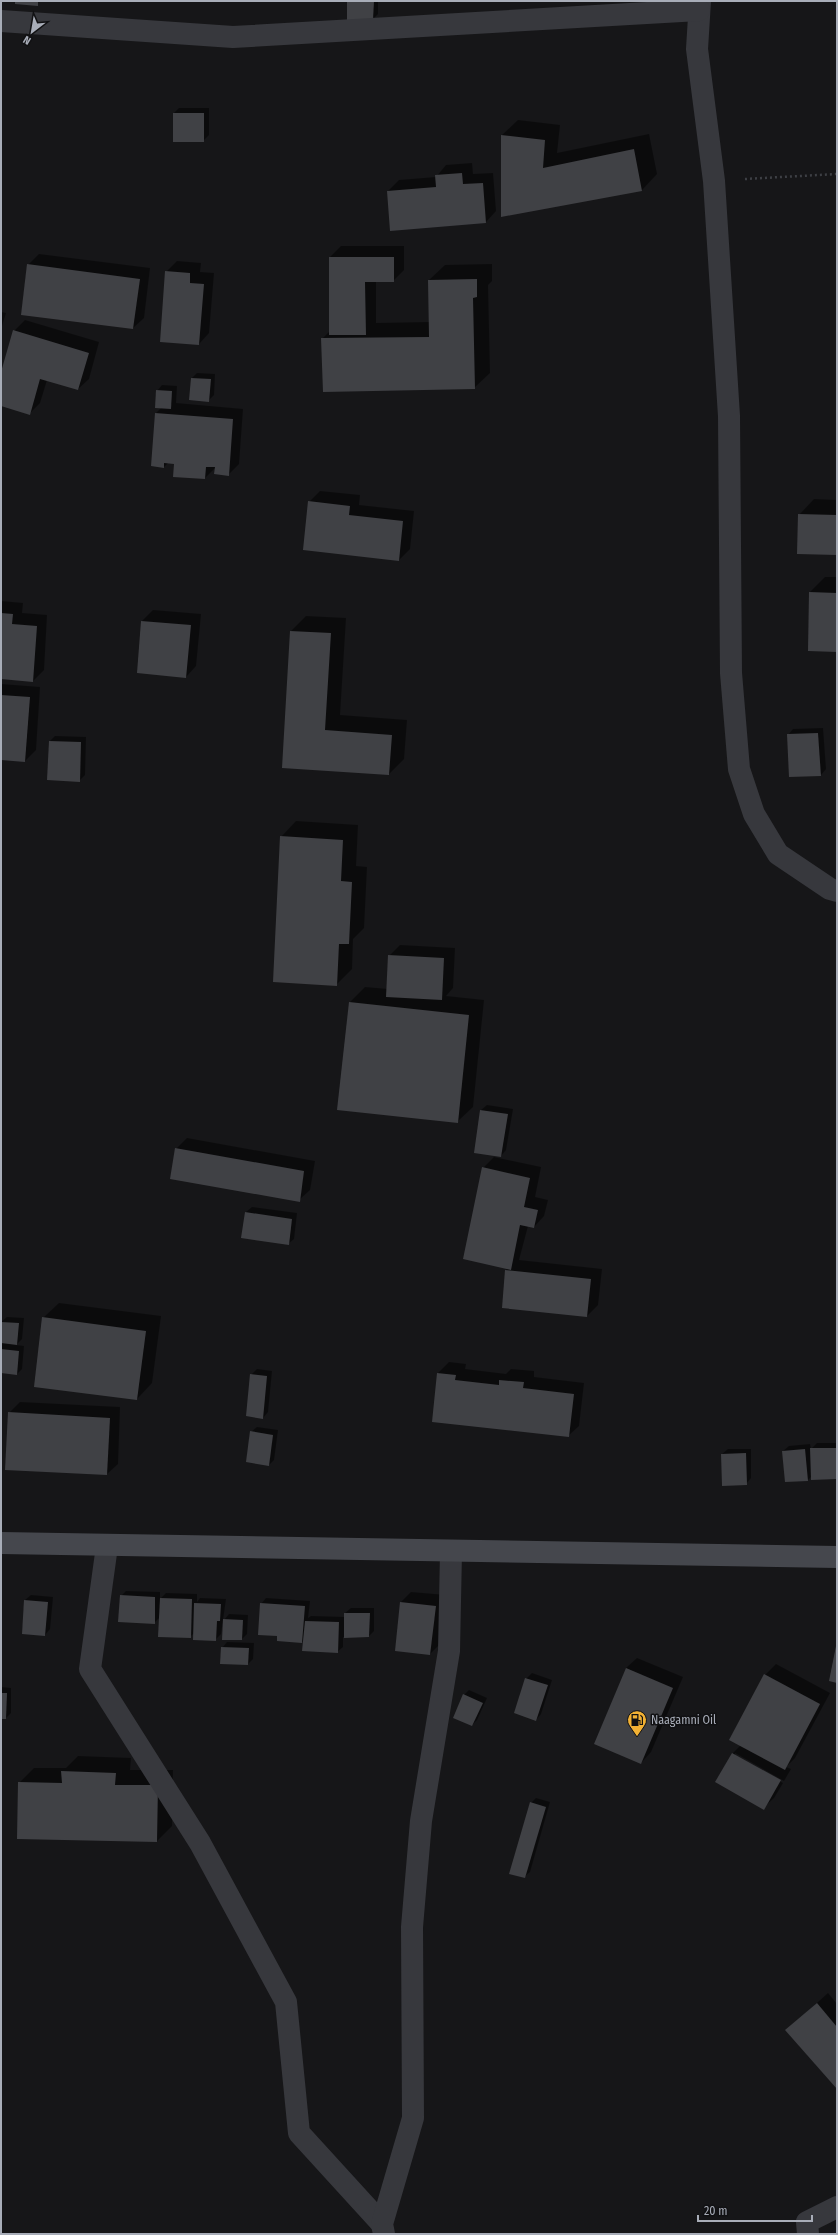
<svg xmlns="http://www.w3.org/2000/svg" width="838" height="2235" viewBox="0 0 838 2235" font-family="'Fira Sans Condensed',sans-serif">
<rect width="100%" height="100%" fill="#161618"/>
<g fill="#0007">
<polygon points="348,1 378,1 378,14 373,19"/>
<polygon points="179,108 209,108 209,135 203,141 174,113"/>
<polygon points="518,120 560,125 557,153 649,134 657,174 642,190 502,216 502,135"/>
<polygon points="472,163 473,174 493,173 496,211 486,222 388,191 399,180 436,177 446,165"/>
<polygon points="341,246 404,246 404,270 393,281 376,281 376,323 430,322 429,280 445,265 492,264 492,281 488,285 490,373 474,388 322,339 330,331 330,257"/>
<polygon points="39,254 150,268 144,318 133,328 28,265"/>
<polygon points="177,261 201,263 200,272 214,273 209,333 199,344 166,272"/>
<polygon points="1,312 6,313 1,329"/>
<polygon points="25,320 99,342 89,379 78,389 47,380 40,403 29,414 1,405 1,376 14,331"/>
<polygon points="197,373 215,374 214,395 208,401 192,378"/>
<polygon points="162,385 177,386 176,403 243,409 239,464 228,475 216,467 205,478 175,463 168,463 164,467 156,413 162,407 157,391"/>
<polygon points="320,491 360,495 359,505 414,511 410,549 399,560 309,502"/>
<polygon points="814,499 837,500 837,554 799,515"/>
<polygon points="825,577 837,577 837,651 810,592"/>
<polygon points="1,601 23,603 22,613 47,615 44,670 33,681 1,678"/>
<polygon points="153,610 201,614 196,666 186,677 138,672 142,621"/>
<polygon points="306,616 346,618 340,715 407,720 404,759 389,774 283,767 291,631"/>
<polygon points="1,684 40,687 36,750 25,761 1,759"/>
<polygon points="823,728 826,769 821,775 788,735 793,729"/>
<polygon points="55,736 86,737 85,775 79,781 50,741"/>
<polygon points="296,821 358,825 356,866 367,867 364,928 353,939 352,969 336,985 281,837"/>
<polygon points="400,945 455,948 453,988 446,996 484,1000 473,1107 457,1122 350,1002 365,987 388,989 389,956"/>
<polygon points="487,1105 513,1109 506,1150 501,1156 475,1152 481,1110"/>
<polygon points="187,1138 315,1161 310,1190 299,1200 176,1149"/>
<polygon points="494,1157 541,1167 535,1197 548,1200 544,1216 534,1227 528,1226 519,1260 602,1269 598,1305 587,1316 503,1307 506,1270 508,1268 483,1168"/>
<polygon points="252,1207 297,1213 294,1239 288,1244 242,1237 246,1212"/>
<polygon points="59,1303 161,1316 152,1383 137,1399 43,1318"/>
<polygon points="7,1317 24,1318 22,1339 16,1345 24,1346 22,1369 17,1374 1,1372 1,1322"/>
<polygon points="449,1362 466,1364 465,1369 506,1374 511,1369 534,1371 534,1377 584,1383 579,1426 568,1436 433,1421 438,1373"/>
<polygon points="257,1369 272,1371 268,1412 263,1418 251,1375"/>
<polygon points="20,1402 120,1407 118,1464 107,1474 9,1413"/>
<polygon points="257,1427 278,1430 274,1460 269,1465 251,1432"/>
<polygon points="817,1443 837,1443 837,1478 812,1476 808,1480 783,1451 789,1446 810,1444 811,1449"/>
<polygon points="728,1449 751,1449 751,1478 746,1484 722,1454"/>
<polygon points="126,1591 160,1592 160,1599 166,1593 197,1594 197,1602 200,1598 226,1599 221,1634 215,1640 194,1633 190,1637 160,1617 154,1623 121,1596"/>
<polygon points="411,1592 446,1595 441,1643 430,1654 401,1602"/>
<polygon points="31,1595 53,1597 50,1629 45,1635 25,1600"/>
<polygon points="266,1598 310,1601 308,1618 311,1616 345,1617 345,1613 351,1608 374,1608 374,1631 369,1636 343,1637 343,1647 337,1652 304,1642 278,1640 278,1635 261,1604"/>
<polygon points="229,1614 248,1615 247,1634 242,1639 224,1620"/>
<polygon points="227,1642 254,1643 253,1659 248,1664 222,1648"/>
<polygon points="637,1658 683,1677 651,1752 641,1763 626,1668"/>
<polygon points="776,1664 830,1693 795,1758 786,1767 791,1769 784,1781 735,1753 735,1755 783,1783 774,1798 763,1808 717,1782 733,1753 741,1745 765,1675"/>
<polygon points="532,1673 552,1680 541,1714 536,1720 526,1679"/>
<polygon points="1,1687 11,1688 11,1713 6,1718 1,1718"/>
<polygon points="469,1690 487,1698 477,1720 472,1725 464,1695"/>
<polygon points="78,1756 131,1758 130,1770 173,1770 172,1826 157,1841 19,1783 34,1768 66,1768"/>
<polygon points="536,1798 550,1802 530,1872 524,1877 531,1803"/>
<polygon points="828,1993 837,2004 837,2088 787,2030"/>
</g>
<g fill="#404145">
<polygon points="15,1 38,1 38,6 15,4"/>
<polygon points="347,1 374,1 373,20 347,20"/>
<rect x="173" y="113" width="31" height="29"/>
<polygon points="501,135 545,140 543,168 634,149 642,191 501,217"/>
<polygon points="462,173 463,184 483,183 486,223 390,231 387,191 436,187 435,175"/>
<polygon points="329,257 394,257 394,282 365,282 366,335 329,335"/>
<polygon points="27,264 140,279 133,329 21,315"/>
<polygon points="165,271 190,273 190,283 204,284 199,345 160,342"/>
<polygon points="477,279 477,297 473,298 475,389 323,392 321,338 429,337 428,280"/>
<polygon points="13,330 89,353 78,390 40,379 30,415 1,406 1,372"/>
<polygon points="191,378 211,379 209,402 189,400"/>
<polygon points="156,390 172,391 171,409 155,408"/>
<polygon points="155,413 233,419 229,476 214,474 215,467 206,467 205,479 173,477 174,464 164,463 164,468 151,466"/>
<polygon points="308,501 350,506 349,515 403,521 399,561 303,550"/>
<polygon points="798,514 837,515 837,555 797,554"/>
<polygon points="809,592 837,593 837,652 808,651"/>
<polygon points="1,613 13,614 12,624 37,626 33,682 1,679"/>
<polygon points="141,621 191,625 186,678 137,673"/>
<polygon points="290,631 331,633 325,730 392,735 389,775 282,768"/>
<polygon points="1,695 30,697 25,762 1,760"/>
<polygon points="818,733 821,776 789,777 787,734"/>
<polygon points="49,741 81,742 80,782 47,780"/>
<polygon points="280,836 343,840 341,881 352,882 349,944 339,944 337,986 273,982"/>
<polygon points="388,955 444,958 442,1000 386,997"/>
<polygon points="349,1002 469,1015 458,1123 337,1110"/>
<polygon points="480,1110 508,1114 501,1157 474,1153"/>
<polygon points="175,1148 304,1171 300,1202 170,1179"/>
<polygon points="482,1167 530,1178 524,1207 538,1210 534,1228 520,1225 511,1270 463,1259"/>
<polygon points="245,1212 292,1219 289,1245 241,1238"/>
<polygon points="505,1270 591,1279 587,1317 502,1308"/>
<polygon points="42,1317 146,1331 137,1400 34,1387"/>
<polygon points="1,1322 19,1323 17,1345 1,1343"/>
<polygon points="1,1349 19,1351 17,1375 1,1373"/>
<polygon points="437,1373 456,1375 455,1380 499,1385 499,1380 524,1382 523,1388 574,1394 569,1437 432,1422"/>
<polygon points="250,1374 267,1376 263,1419 246,1416"/>
<polygon points="8,1412 110,1418 107,1475 5,1470"/>
<polygon points="250,1431 273,1435 269,1466 246,1462"/>
<polygon points="810,1448 837,1448 837,1479 811,1480"/>
<polygon points="805,1449 808,1481 785,1482 782,1451"/>
<polygon points="746,1453 747,1485 722,1486 721,1454"/>
<polygon points="120,1595 155,1597 155,1624 118,1622"/>
<polygon points="160,1598 192,1599 191,1638 158,1637"/>
<polygon points="24,1600 48,1602 45,1636 22,1634"/>
<polygon points="400,1602 436,1606 430,1655 395,1651"/>
<polygon points="194,1603 221,1604 220,1621 217,1621 216,1641 193,1640"/>
<polygon points="260,1603 305,1606 302,1643 277,1641 277,1636 258,1635"/>
<polygon points="344,1613 370,1613 369,1637 344,1638"/>
<polygon points="223,1619 243,1620 242,1640 222,1640"/>
<polygon points="305,1621 339,1622 338,1653 302,1651"/>
<polygon points="836,1646 837,1646 837,1683 829,1681"/>
<polygon points="221,1647 249,1648 248,1665 220,1664"/>
<polygon points="626,1668 673,1688 641,1764 594,1744"/>
<polygon points="764,1674 820,1704 785,1770 729,1740"/>
<polygon points="525,1678 548,1685 536,1721 514,1713"/>
<polygon points="1,1693 7,1693 6,1719 1,1719"/>
<polygon points="463,1694 483,1703 472,1726 453,1718"/>
<polygon points="732,1753 781,1780 764,1810 715,1782"/>
<polygon points="61,1771 116,1773 115,1785 158,1785 157,1842 17,1839 18,1782 62,1783"/>
<polygon points="530,1802 546,1807 525,1878 509,1874"/>
<polygon points="817,2003 837,2027 837,2089 785,2030"/>
</g>
<g fill="none" stroke-linecap="round" stroke-linejoin="round">
<polyline stroke="#3d3f44" stroke-width="2.5" stroke-dasharray="2 3" stroke-linecap="butt" points="745,179 837,174"/>
<g stroke="#37383d" stroke-width="22">
<polyline points="700,1 697,49 714,181 729,416 731,673 739,769 754,814 778,854 830,889 837,891"/>
<polyline points="1,21 233,37 699,10"/>
<polyline points="107,1546 90,1669 200,1843 286,2002 299,2133 382,2224"/>
<polyline points="384,2234 382,2224 413,2118 412,1927 421,1821 449,1651 451,1552"/>
<polyline points="808,2234 807,2222 837,2207"/>
</g>
<polyline stroke="#45474d" stroke-width="22" points="1,1543 837,1557"/>
</g>
<defs>
<g id="fuel-pin" transform="scale(1)"><path d="M0 17L-7.5 6A9.5 9.5 0 1 1 7.5 6Z" fill="#f2b134" stroke="#111113"/><path d="M-5.5-6h7V0h2V4h1.3V-2.5L3-4.5l.8-.8L6-3V5H2.5V1h-1V6h-7ZM-4.2-4.7v3.2H.2V-4.7Z" fill="#111"/></g>
</defs>
<g fill-rule="evenodd">
<use href="#fuel-pin" x="637" y="1720"/>
</g>
<g text-anchor="middle" stroke-width="3" stroke-linejoin="round" paint-order="stroke">
<g font-size="12" fill="#a8adb8" stroke="#111113" text-anchor="start">
<text x="651" y="1724">Naagamni Oil</text>
</g>
</g>
<rect width="838" height="2235" fill="none" stroke="#a8adb8" stroke-width="4"/>
<g transform="translate(32 32) rotate(211)" stroke="#111113" stroke-width="3" paint-order="stroke">
<path d="M0-3L7 15L0 10L-7 15Z" fill="#a8adb8"/>
<text y="-6" font-size="11" font-weight="bold" text-anchor="middle" fill="#a8adb8">N</text>
</g>
<path d="M698 2215v6h114v-6" fill="none" stroke="#a8adb8" stroke-width="2"/>
<text x="704" y="2215" font-size="12" fill="#a8adb8" stroke="#111113" stroke-width="3" paint-order="stroke">20 m</text>
</svg>
